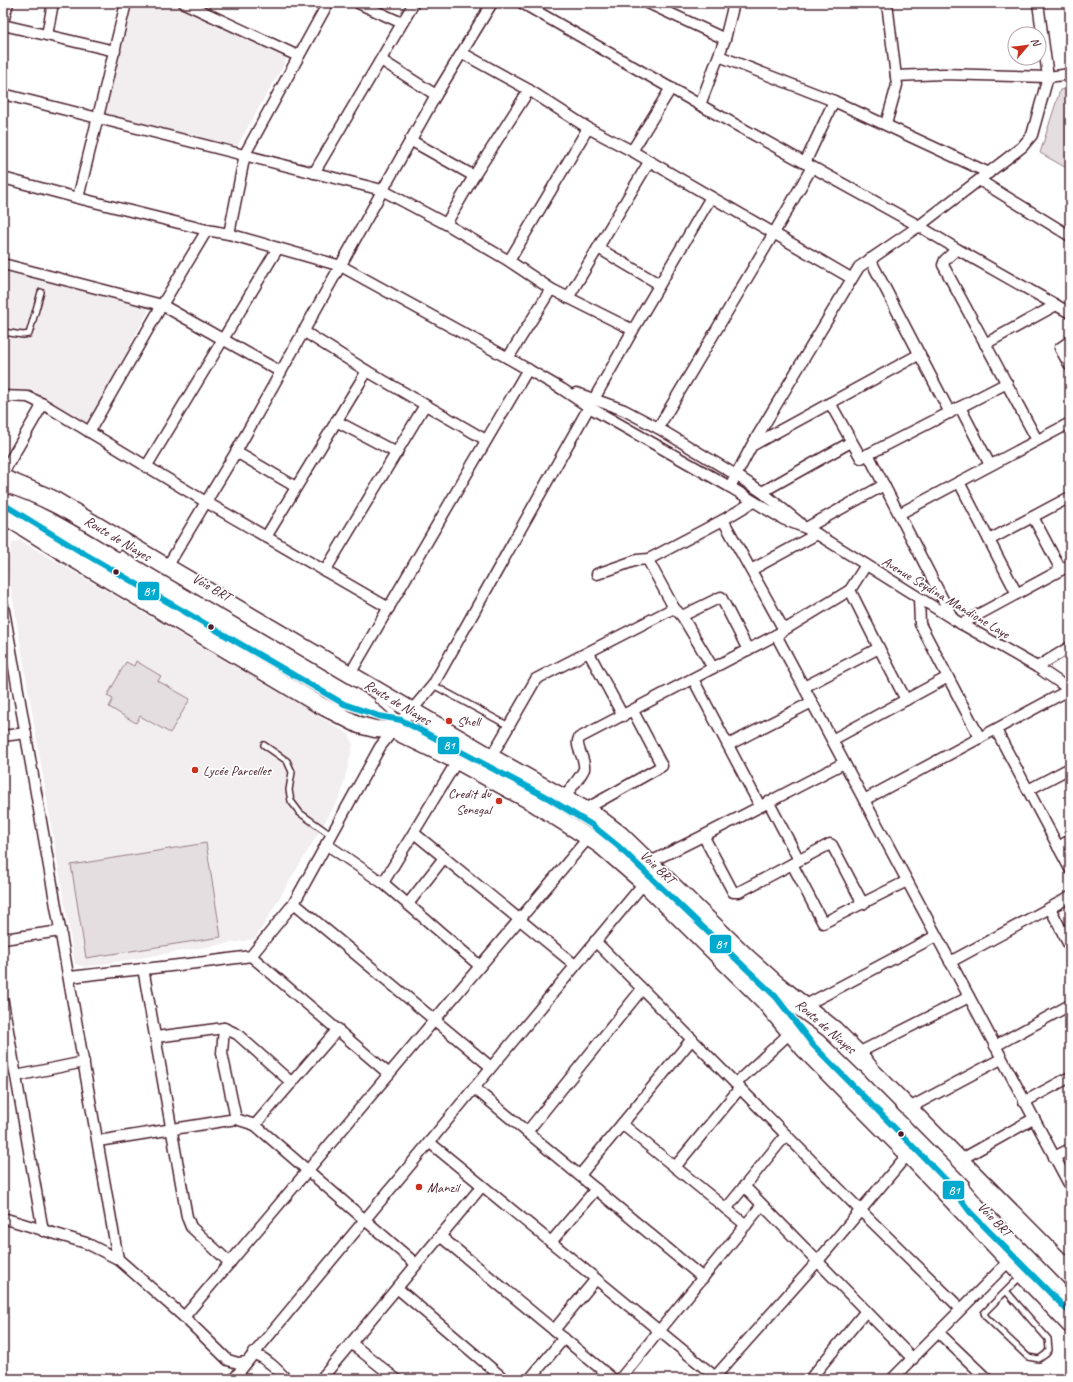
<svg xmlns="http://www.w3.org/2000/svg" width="1073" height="1382" viewBox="0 0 1073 1382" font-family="Caveat,sans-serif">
<rect width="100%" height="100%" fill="#fff"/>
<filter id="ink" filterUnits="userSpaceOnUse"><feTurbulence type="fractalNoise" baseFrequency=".025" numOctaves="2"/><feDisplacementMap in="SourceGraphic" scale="8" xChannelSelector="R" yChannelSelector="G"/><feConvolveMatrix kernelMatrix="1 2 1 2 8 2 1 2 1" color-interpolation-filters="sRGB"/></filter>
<g filter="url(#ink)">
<g fill="#f2eeef">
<polygon points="130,3 171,3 288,57 236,148 103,114"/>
<polygon points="3,271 146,306 148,311 90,423 84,424 28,391 3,390"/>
<polygon points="20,540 349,734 353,745 341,795 255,939 85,967 75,964 7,565 12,543"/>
</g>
<g fill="#e5dee0" stroke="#987e86">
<polygon points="1070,88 1070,170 1040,153 1060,90"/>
<polygon points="136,661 161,676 158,681 190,699 170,733 140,716 136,723 109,707 113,699 107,696 126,662 134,666"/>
<polygon points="206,843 221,937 86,958 71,865"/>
</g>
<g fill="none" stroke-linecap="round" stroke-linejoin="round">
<g stroke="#4a1f2b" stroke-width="8">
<g id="service">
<polyline points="3,332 23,335 29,334 41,292"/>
<path d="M3,489C45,501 82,526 119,548"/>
<polyline points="3,504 78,550 344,704 379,716 401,720"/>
<polyline points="433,685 509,726"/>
<polyline points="378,700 401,720 548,798 592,825 618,846 657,882 722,946 776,997 825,1033 861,1068"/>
<polyline points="264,745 287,761 292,772 289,790 291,801 300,813 331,835"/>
<polyline points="780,1003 813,1045 947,1181 960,1198"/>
<polyline points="972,1183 985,1198 1070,1285"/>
<polyline points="1006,1291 1048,1339 1049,1350 1046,1354 1039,1359 1028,1357 986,1317 984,1313 1022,1275"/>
<polyline points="1050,1292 1070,1313"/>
</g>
</g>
<g stroke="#4a1f2b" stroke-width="13">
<g id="minor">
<polyline points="184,3 298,56"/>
<polyline points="358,3 402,23"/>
<polyline points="522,3 700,105 919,226 957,249 1070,313"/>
<polyline points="648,3 725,39"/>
<polyline points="3,22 8,3"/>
<polyline points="3,25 115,51"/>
<polyline points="47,35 53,3"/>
<polyline points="462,53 529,90 588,128 632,151 851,278"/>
<polyline points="719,56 834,101 989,173"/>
<polyline points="381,60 436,95"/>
<polyline points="896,76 943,74 1048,77 1070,74"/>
<polyline points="3,94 382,190 446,224 509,261 551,289 633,330"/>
<polyline points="700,105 725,39 734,3"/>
<polyline points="886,124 897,85 887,3"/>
<polyline points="410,140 474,176"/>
<polyline points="632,151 671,88"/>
<polyline points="805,163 834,101"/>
<polyline points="314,173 414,3"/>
<polyline points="3,178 78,198 207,230 229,234 341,266 508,358 562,389 589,407 730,487 783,519 806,528 817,534 953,619 1037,667 1059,682 1070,691"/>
<polyline points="979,180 1070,236"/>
<polyline points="78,198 126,3"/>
<polyline points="446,224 474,176 529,90"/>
<polyline points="229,234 245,154 328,3"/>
<polyline points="598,248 659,284"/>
<polyline points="957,249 945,260 943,265 1037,440"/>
<polyline points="870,259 950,413"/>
<polyline points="509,261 588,128"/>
<polyline points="3,264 162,305 281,372"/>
<polyline points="568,298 649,162"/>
<polyline points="303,331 367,371 486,440"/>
<polyline points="1070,341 1060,348 1070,366"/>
<polyline points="985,344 1056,305"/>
<polyline points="508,358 551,289"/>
<polyline points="576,393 624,410 658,428 736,475 762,492 800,523"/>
<polyline points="3,396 28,397 43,404 206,502 389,608"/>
<polyline points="594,399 633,330 711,197"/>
<polyline points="830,403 861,458 1007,383"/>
<polyline points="960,407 990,465"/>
<polyline points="336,421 397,453"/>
<polyline points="658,428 774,233 812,167"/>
<polyline points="89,432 162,305 207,230"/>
<polyline points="753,445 920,354"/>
<polyline points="236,452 296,487"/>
<polyline points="868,454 953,619"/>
<polyline points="146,467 278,248"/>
<polyline points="3,473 43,404"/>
<polyline points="959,482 1017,594"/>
<polyline points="730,487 752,445 859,267 919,226 1022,147 1032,135 1048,77 1038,3"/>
<polyline points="762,492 851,442"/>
<polyline points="753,502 723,520 784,630"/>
<polyline points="899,514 1070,423"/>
<polyline points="1033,517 1061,570"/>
<polyline points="723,520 649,559 649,562 674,608 682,616 721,597 748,650"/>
<polyline points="806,528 884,485"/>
<polyline points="266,537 367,371"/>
<polyline points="989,540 1070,497"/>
<polyline points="167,567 236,452 436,95 492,3"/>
<polyline points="751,570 817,534"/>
<polyline points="325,571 425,405"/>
<polyline points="597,574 637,560 649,559"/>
<polyline points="919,598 920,624 980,738"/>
<polyline points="3,605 118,1259"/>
<polyline points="682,616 713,668"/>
<polyline points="961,624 1070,565"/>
<polyline points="776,635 1070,1186"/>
<polyline points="879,648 906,700"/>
<polyline points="589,653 623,716"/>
<polyline points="1037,667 1070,647"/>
<polyline points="350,674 528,369"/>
<polyline points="693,679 760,806"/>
<polyline points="804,687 879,648 850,590 866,565"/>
<polyline points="996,730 1070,869"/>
<polyline points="3,736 26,733"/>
<polyline points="832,740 948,677"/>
<polyline points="728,745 812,702"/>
<polyline points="491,757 536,679 674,608"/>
<polyline points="1028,790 1070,768"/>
<path d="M564,798C568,792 582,775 584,769C586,758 574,747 579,738L776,635L850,590"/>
<polyline points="864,800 1069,690"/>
<polyline points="768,801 799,860"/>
<polyline points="584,810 662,766 633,711"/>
<polyline points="414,833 575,965"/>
<polyline points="704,837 733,892 739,892 792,864"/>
<polyline points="326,844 383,883 480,966"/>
<polyline points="1058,847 1070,840"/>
<path d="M650,862C716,831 779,796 844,763"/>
<polyline points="383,883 457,761"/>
<polyline points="294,903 491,1067"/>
<polyline points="408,904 443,859"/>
<polyline points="863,904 832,845 830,844 792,864 823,923 907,881"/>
<polyline points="1050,908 1070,947"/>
<polyline points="3,939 61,931"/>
<polyline points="595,941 860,1210 961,1309"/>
<polyline points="251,956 389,1074"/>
<polyline points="950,962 1070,897"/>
<polyline points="143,968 187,1217 191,1227 230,1263"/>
<path d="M69,977C129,970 190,965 251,956L294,903L380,747L401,720L412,710L433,685L589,407"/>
<polyline points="3,1002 43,1231"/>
<polyline points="804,1006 936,936"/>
<polyline points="224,1028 222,1053 236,1119"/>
<polyline points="156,1037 224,1028 237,1034 292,1083"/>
<polyline points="995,1046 1070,1005"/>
<polyline points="858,1053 969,997"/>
<polyline points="16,1076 84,1062"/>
<polyline points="736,1083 790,1033"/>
<polyline points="474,1088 703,1278"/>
<polyline points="1024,1102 1070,1077"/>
<polyline points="909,1108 1001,1059"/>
<polyline points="622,1124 746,1225"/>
<polyline points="255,1125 338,1029"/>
<polyline points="527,1132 642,989"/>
<polyline points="98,1141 236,1119 255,1125 416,1264"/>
<polyline points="429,1142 718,1379"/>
<polyline points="1054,1157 1070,1149"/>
<polyline points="960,1160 1033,1119"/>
<polyline points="675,1167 740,1088"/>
<polyline points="580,1175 692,1039"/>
<polyline points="744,1186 913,1359"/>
<polyline points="726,1209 786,1135"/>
<polyline points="3,1218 86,1243 118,1259 184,1317 228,1360 238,1363 247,1362 644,883"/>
<polyline points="440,1236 613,1379"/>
<polyline points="551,1242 596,1189"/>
<polyline points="397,1288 504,1379"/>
<polyline points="184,1317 589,837"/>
<polyline points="554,1330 596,1279"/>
<polyline points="939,1333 987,1379"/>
<polyline points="351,1343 396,1379"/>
<path d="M253,1353C267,1359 276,1368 286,1379"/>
<polyline points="234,1379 247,1362"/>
<polyline points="321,1379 482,1186"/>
<polyline points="530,1379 564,1338"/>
<polyline points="620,1379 762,1205"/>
<polyline points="713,1379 817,1262 908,1154"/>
<polyline points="810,1379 866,1311"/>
<polyline points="892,1379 1009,1261"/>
<polyline points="1067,1379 1070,1376"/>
</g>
</g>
<g stroke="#4a1f2b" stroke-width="19">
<g id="primary">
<polyline points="3,478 51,498 167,567 491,757 595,815 620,834 748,958 777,984 834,1029 858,1053 872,1071 1070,1271"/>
<polyline points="3,515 77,561 318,704 359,725 375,729 393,730 457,761 532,802 600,845 644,883 763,1000 803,1048 908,1154 1070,1325"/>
</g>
</g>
<use href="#service" stroke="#fff" stroke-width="5"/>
<use href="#minor" stroke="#fff" stroke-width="10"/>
<use href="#primary" stroke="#fff" stroke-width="16"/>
<g stroke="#fff" stroke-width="9">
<polyline id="bus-1" points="3,504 78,550 344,704 379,716 401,720 548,798 592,825 618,846 776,997 813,1045 947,1181 970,1212 1070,1313"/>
</g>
<use href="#bus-1" stroke="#00a9ce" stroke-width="6"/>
</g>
</g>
<g fill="#4a1f2b" stroke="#fff" stroke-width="1.5">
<circle cx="116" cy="572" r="3.5"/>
<circle cx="211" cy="627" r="3.5"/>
<circle cx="901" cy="1134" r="3.5"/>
</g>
<g fill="#c8321e" stroke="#fff" stroke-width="1.5">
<circle cx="449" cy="721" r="4"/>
<circle cx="195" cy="770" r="4"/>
<circle cx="499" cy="801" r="4"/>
<circle cx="419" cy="1187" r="4"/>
</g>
<g text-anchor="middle" stroke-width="3.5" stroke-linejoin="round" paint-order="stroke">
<g font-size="14" fill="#4a1f2b" stroke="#fff">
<text transform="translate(118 538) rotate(31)" y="5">Route de Niayes</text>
<text transform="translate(212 587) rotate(30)" y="5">Voie BRT</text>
<text transform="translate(946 597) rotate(31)" y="5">Avenue Seydina Mandione Laye</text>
<text transform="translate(398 702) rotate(31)" y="5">Route de Niayes</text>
<text transform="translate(658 867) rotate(43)" y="5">Voie BRT</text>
<text transform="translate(826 1026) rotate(41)" y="5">Route de Niayes</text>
<text transform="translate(995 1219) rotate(46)" y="5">Voie BRT</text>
</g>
<g font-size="14" fill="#4a1f2b" stroke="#fff" text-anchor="start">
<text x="457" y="726">Shell</text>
<text x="203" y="775">Lycée Parcelles</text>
<text x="491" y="798" text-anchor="end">Credit du<tspan x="491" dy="16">Senegal</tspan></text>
<text x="427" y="1192">Manzil</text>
</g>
</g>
<g stroke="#fff" stroke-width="1.5">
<rect x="137" y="581" width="23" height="20" rx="4" fill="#00a9ce"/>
<rect x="437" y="736" width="23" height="19" rx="4" fill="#00a9ce"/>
<rect x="709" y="934" width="23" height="20" rx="4" fill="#00a9ce"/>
<rect x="942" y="1180" width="23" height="20" rx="4" fill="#00a9ce"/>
</g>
<g font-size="11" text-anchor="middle" font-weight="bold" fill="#fff">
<text x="149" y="595">B1</text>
<text x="449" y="749">B1</text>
<text x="721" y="948">B1</text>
<text x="954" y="1194">B1</text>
</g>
<rect width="1073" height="1382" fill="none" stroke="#fff" stroke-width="16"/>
<rect x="8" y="8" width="1057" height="1366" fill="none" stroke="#4a1f2b" stroke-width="1.5" filter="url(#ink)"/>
<g transform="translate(1027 46) rotate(62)"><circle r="19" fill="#ffffff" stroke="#b7a5aa"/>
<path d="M0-3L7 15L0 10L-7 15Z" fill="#c8321e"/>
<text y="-6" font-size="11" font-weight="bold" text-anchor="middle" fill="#4a1f2b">N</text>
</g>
</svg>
